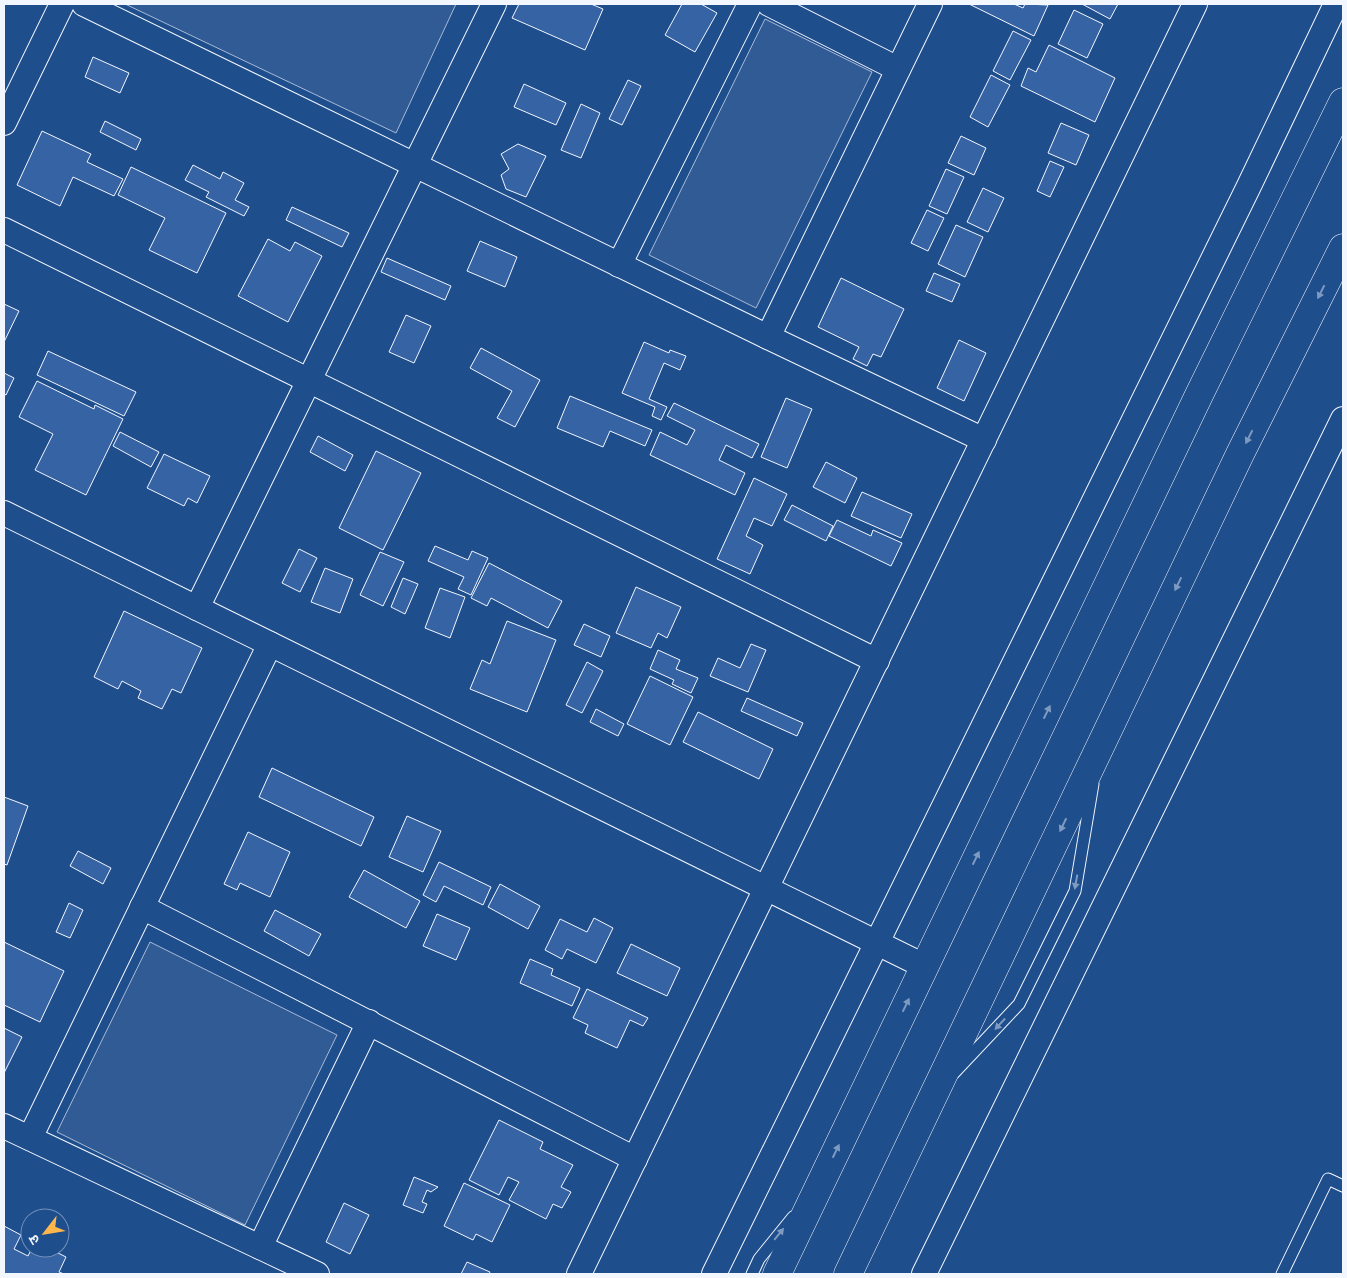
<svg xmlns="http://www.w3.org/2000/svg" width="1347" height="1278" viewBox="0 0 1347 1278" font-family="Inter,'Noto Sans Devanagari',sans-serif">
<rect width="100%" height="100%" fill="#1f4e8c"/>
<g fill="#305b95" stroke="#a8bbd7">
<polygon points="125,4 456,4 396,133"/>
<polygon points="765,19 872,72 756,308 649,255"/>
<polygon points="150,942 337,1035 245,1225 57,1132"/>
</g>
<g fill="#3563a3" stroke="#f2f6ff">
<polygon points="519,4 591,4 603,9 585,50 512,18"/>
<polygon points="682,4 701,4 717,13 695,52 665,35"/>
<polygon points="969,4 1014,4 1023,8 1025,4 1048,5 1034,36"/>
<polygon points="1082,4 1118,4 1110,19"/>
<polygon points="1074,10 1103,24 1087,58 1058,44"/>
<polygon points="1013,31 1031,40 1010,80 993,71"/>
<polygon points="1049,45 1115,78 1095,122 1021,86 1028,68 1036,72"/>
<polygon points="93,57 129,73 120,93 85,77"/>
<polygon points="991,75 1010,85 988,127 970,117"/>
<polygon points="628,80 641,86 622,125 609,119"/>
<polygon points="524,84 566,103 556,125 514,107"/>
<polygon points="581,104 600,113 581,158 561,150"/>
<polygon points="105,121 141,139 136,150 100,132"/>
<polygon points="1061,123 1089,135 1076,165 1048,153"/>
<polygon points="42,131 91,154 87,162 123,179 114,196 73,177 60,206 17,185"/>
<polygon points="961,136 986,148 974,175 948,163"/>
<polygon points="518,144 546,156 526,197 506,189 501,175 509,169 501,154"/>
<polygon points="1050,161 1064,167 1050,197 1037,191"/>
<polygon points="193,165 220,179 223,172 244,183 235,200 249,207 244,216 206,197 209,192 185,180"/>
<polygon points="131,167 226,213 197,273 149,250 165,218 118,195"/>
<polygon points="946,169 964,177 947,214 929,206"/>
<polygon points="983,188 1004,198 988,232 967,222"/>
<polygon points="292,207 349,233 342,247 286,220"/>
<polygon points="927,210 944,218 928,251 911,243"/>
<polygon points="956,225 983,237 965,277 938,264"/>
<polygon points="268,239 290,251 295,242 322,256 288,322 238,296"/>
<polygon points="480,241 517,257 505,287 467,271"/>
<polygon points="387,258 451,286 445,300 381,272"/>
<polygon points="934,273 960,284 952,302 926,291"/>
<polygon points="841,278 904,309 881,357 873,354 867,366 853,359 859,347 818,327"/>
<polygon points="4,304 19,311 4,342"/>
<polygon points="406,315 431,326 414,363 389,352"/>
<polygon points="959,340 986,353 964,401 937,388"/>
<polygon points="644,342 669,353 670,350 686,356 680,370 664,363 649,399 667,407 661,420 652,416 655,407 622,393"/>
<polygon points="481,348 540,380 515,427 497,418 512,391 470,368"/>
<polygon points="48,351 136,392 124,416 37,375"/>
<polygon points="4,373 14,378 6,395 4,394"/>
<polygon points="37,381 94,409 95,405 123,419 86,495 35,470 53,434 19,417"/>
<polygon points="570,396 652,430 645,446 610,431 603,447 557,428"/>
<polygon points="786,398 812,409 787,468 761,457"/>
<polygon points="674,403 759,444 752,458 726,445 719,460 745,473 735,495 650,455 660,432 687,445 695,430 667,416"/>
<polygon points="120,432 159,452 151,467 113,446"/>
<polygon points="318,436 353,455 345,471 310,452"/>
<polygon points="376,451 421,473 383,550 339,528"/>
<polygon points="164,454 210,476 197,503 188,498 184,506 147,488"/>
<polygon points="826,462 857,478 845,503 813,487"/>
<polygon points="754,478 787,494 772,526 754,518 746,536 763,545 750,574 717,559"/>
<polygon points="862,492 912,514 901,538 851,516"/>
<polygon points="792,505 833,526 826,541 784,520"/>
<polygon points="837,520 871,536 873,530 902,543 891,566 829,536"/>
<polygon points="435,546 468,560 472,551 488,558 471,595 458,589 464,577 428,561"/>
<polygon points="299,549 317,558 300,592 282,583"/>
<polygon points="380,552 404,562 383,606 360,595"/>
<polygon points="489,563 562,601 548,628 491,598 487,606 471,598"/>
<polygon points="325,568 353,579 340,613 311,602"/>
<polygon points="403,578 418,584 405,614 391,607"/>
<polygon points="636,587 681,607 667,638 658,633 651,648 616,633"/>
<polygon points="440,588 465,597 450,638 425,628"/>
<polygon points="124,611 202,648 181,693 172,689 162,709 138,698 141,691 122,681 118,689 94,677"/>
<polygon points="507,621 556,640 527,712 470,689 482,660 490,664"/>
<polygon points="584,624 610,636 601,657 574,645"/>
<polygon points="751,644 766,650 748,692 710,676 718,658 740,668"/>
<polygon points="658,650 680,660 676,669 698,678 691,693 672,684 674,680 650,669"/>
<polygon points="587,662 603,671 582,713 566,705"/>
<polygon points="650,676 693,697 670,745 627,724"/>
<polygon points="747,698 803,723 797,736 741,711"/>
<polygon points="596,709 624,724 618,736 590,722"/>
<polygon points="698,712 773,749 759,779 683,742"/>
<polygon points="272,768 374,817 361,846 259,797"/>
<polygon points="4,797 28,806 7,865 4,864"/>
<polygon points="407,816 441,831 423,872 389,857"/>
<polygon points="248,832 290,852 270,897 240,883 237,890 224,884"/>
<polygon points="78,851 111,868 103,884 70,866"/>
<polygon points="439,862 491,887 483,905 444,886 436,902 423,895"/>
<polygon points="364,870 420,901 406,928 349,897"/>
<polygon points="500,884 540,906 528,929 488,907"/>
<polygon points="69,903 83,910 70,938 56,932"/>
<polygon points="275,910 321,934 309,956 264,931"/>
<polygon points="437,914 470,928 456,960 423,946"/>
<polygon points="594,918 613,928 596,963 567,949 562,959 545,950 560,919 587,932"/>
<polygon points="4,942 64,971 40,1022 4,1005"/>
<polygon points="631,944 680,968 667,996 617,973"/>
<polygon points="530,959 553,969 551,975 580,988 572,1006 520,983"/>
<polygon points="587,989 648,1018 643,1026 630,1020 617,1048 585,1033 588,1025 573,1018"/>
<polygon points="4,1028 22,1037 4,1073"/>
<polygon points="499,1120 543,1142 540,1149 573,1165 561,1187 571,1192 562,1208 553,1204 546,1219 509,1200 519,1182 508,1177 499,1195 469,1180"/>
<polygon points="414,1177 438,1187 431,1192 427,1190 422,1202 427,1204 423,1213 403,1205"/>
<polygon points="464,1183 510,1205 492,1242 476,1234 473,1240 444,1226"/>
<polygon points="344,1203 369,1215 350,1254 326,1242"/>
<polygon points="4,1226 21,1235 14,1249 28,1256 32,1248 48,1248 66,1257 59,1272 64,1274 4,1274"/>
<polygon points="467,1262 490,1272 489,1274 461,1274"/>
</g>
<g fill="none" stroke-linecap="round" stroke-linejoin="round">
<g stroke="#f2f6ff" stroke-width="13">
<g id="lane">
<polyline points="954,1073 1019,1004 1075,891 1093,784"/>
<polyline points="752,1274 759,1259 793,1217"/>
<polyline points="1282,1274 1328,1179 1343,1186"/>
</g>
</g>
<g stroke="#f2f6ff" stroke-width="26">
<g id="street">
<polyline points="84,4 768,337 984,440"/>
<polyline points="769,4 898,69"/>
<polyline points="4,123 62,4"/>
<polyline points="4,230 877,661"/>
<polyline points="619,265 750,4"/>
<polyline points="768,337 930,4"/>
<polyline points="4,513 924,966"/>
<polyline points="197,608 494,4"/>
<polyline points="142,907 635,1159"/>
<polyline points="4,1126 317,1274"/>
<polyline points="30,1138 270,644"/>
<polyline points="260,1247 369,1022"/>
<polyline points="579,1274 1195,4"/>
<polyline points="714,1274 1248,188 1336,4"/>
<polyline points="924,1274 1343,419"/>
</g>
</g>
<g stroke="#f2f6ff" stroke-width="29">
<g id="secondary">
<polyline points="777,1274 1199,395 1343,102"/>
<polyline points="848,1274 1240,454 1343,248"/>
</g>
</g>
<use href="#lane" stroke="#1f4e8c" stroke-width="11"/>
<use href="#street" stroke="#1f4e8c" stroke-width="24"/>
<use href="#secondary" stroke="#1f4e8c" stroke-width="28"/>
</g>
<defs><path id="oneway-solid" d="M-6-.8H1V-3.2L6.5 0L1 3.2V.8H-6Z" transform="scale(1.25)"/></defs>
<g fill="#7e9ac0">
<use href="#oneway-solid" transform="translate(1321 292) rotate(117)"/>
<use href="#oneway-solid" transform="translate(1249 437) rotate(117)"/>
<use href="#oneway-solid" transform="translate(1178 584) rotate(116)"/>
<use href="#oneway-solid" transform="translate(1047 712) rotate(-64)"/>
<use href="#oneway-solid" transform="translate(1063 825) rotate(116)"/>
<use href="#oneway-solid" transform="translate(976 858) rotate(-64)"/>
<use href="#oneway-solid" transform="translate(1076 882) rotate(100)"/>
<use href="#oneway-solid" transform="translate(906 1005) rotate(-64)"/>
<use href="#oneway-solid" transform="translate(1000 1024) rotate(133)"/>
<use href="#oneway-solid" transform="translate(836 1151) rotate(-64)"/>
<use href="#oneway-solid" transform="translate(779 1234) rotate(-51)"/>
</g>
<rect width="1347" height="1278" fill="none" stroke="#f2f6ff" stroke-width="10"/>
<g transform="translate(45 1233) rotate(239)"><circle r="24" fill="#1f4e8c" stroke="#7391ba"/>
<path d="M0-4L9 19L0 12L-9 19Z" fill="#ffb74d"/>
<text y="-8" font-size="14" font-weight="bold" text-anchor="middle" fill="#f2f6ff">उ</text>
</g>
</svg>
